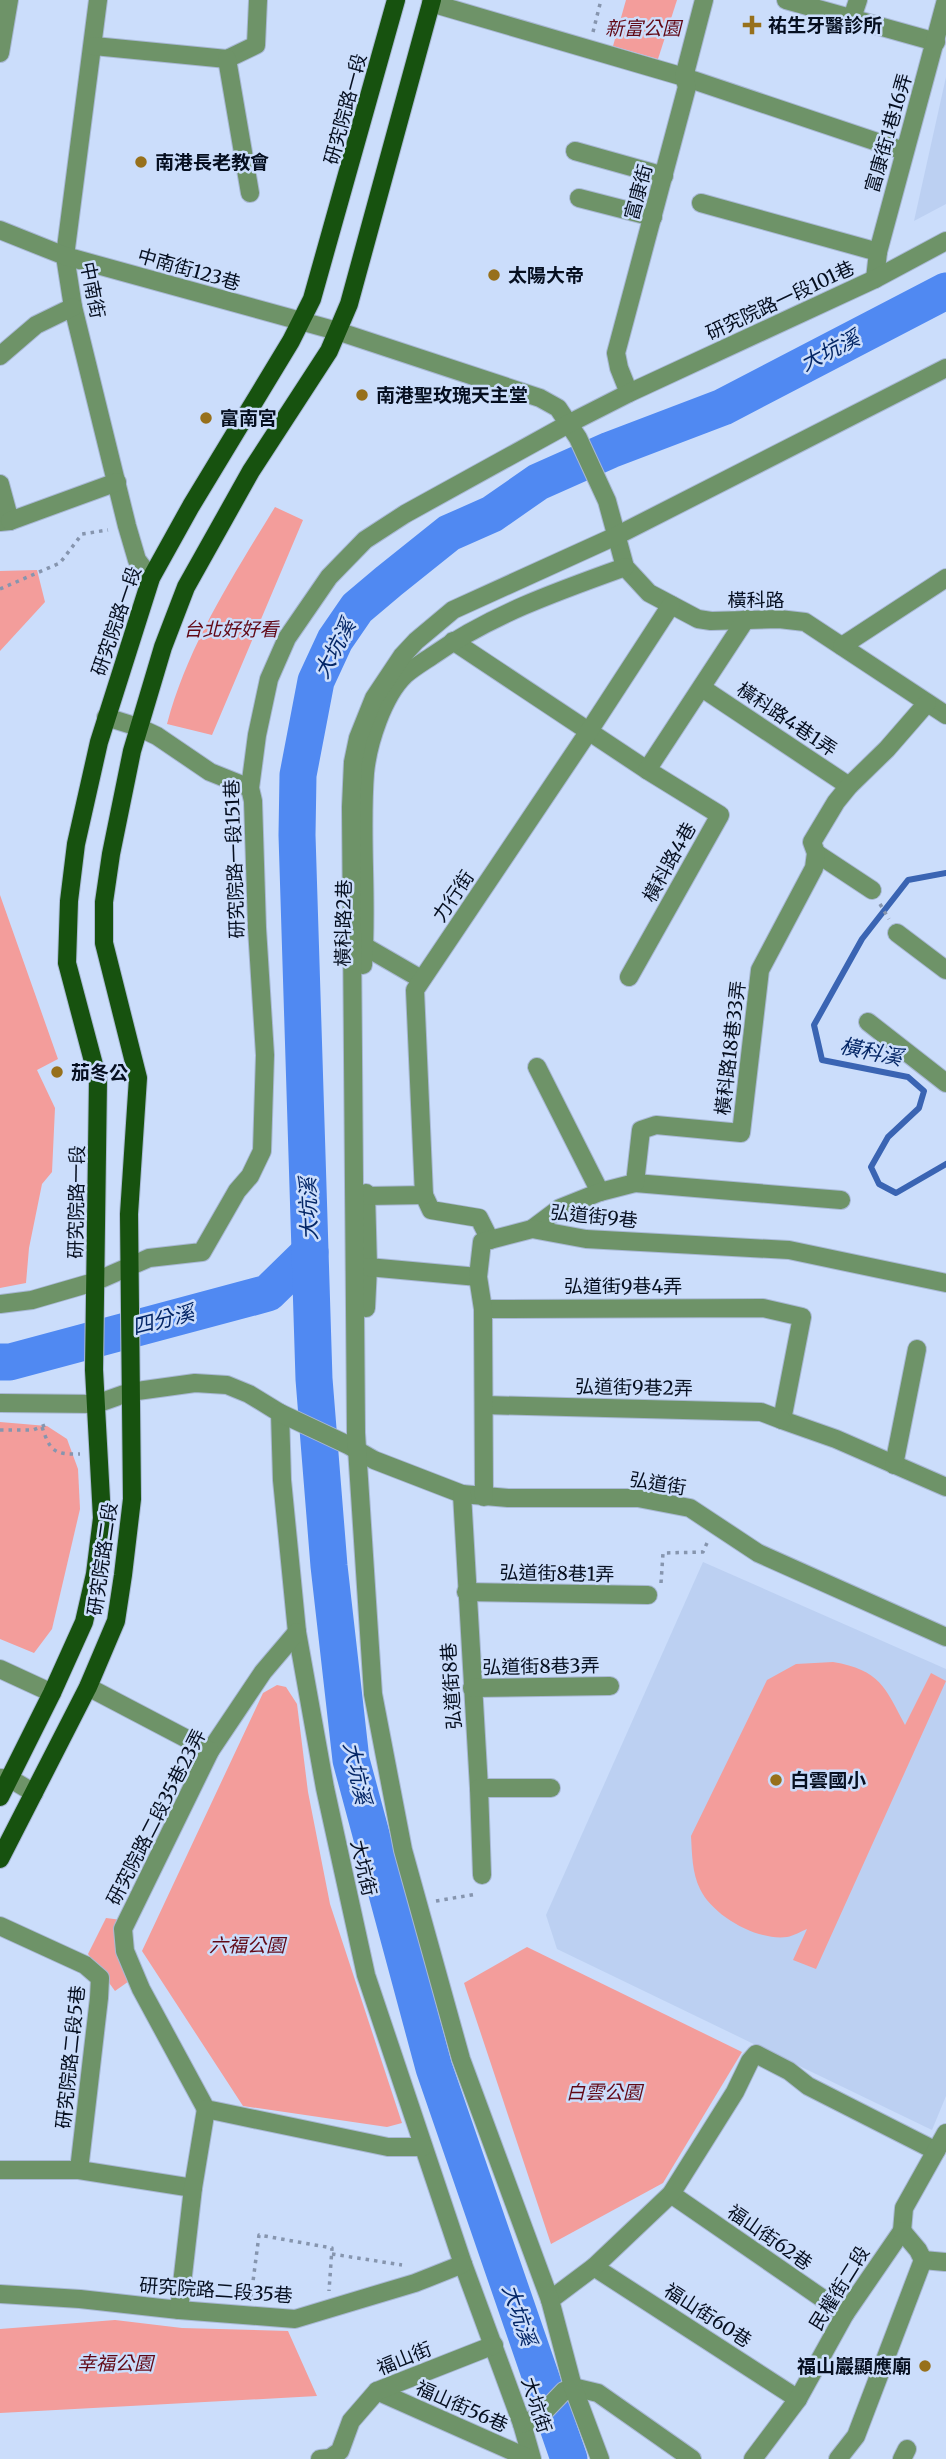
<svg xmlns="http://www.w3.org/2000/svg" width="946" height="2459" viewBox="0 0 946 2459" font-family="Merriweather,'Noto Sans TC',serif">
<rect width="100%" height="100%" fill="#cbddfb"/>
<g fill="#bcd0f2">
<polygon points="946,77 946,204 914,221"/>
<polygon points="703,1562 946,1669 946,2096 932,2130 557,1949 546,1915"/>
</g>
<g fill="#f39d9b">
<polygon points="626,0 677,0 658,59 613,46"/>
<path d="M275,507L303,520L212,735L167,724C188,645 233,576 275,507Z"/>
<polygon points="37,570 45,602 0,651 0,571"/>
<polygon points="0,895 58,1059 37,1070 55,1108 52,1172 42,1184 29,1248 26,1283 0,1288"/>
<polygon points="0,1422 47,1426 67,1439 78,1469 80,1509 52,1629 34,1653 0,1639"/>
<path d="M833,1662C880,1670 885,1687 905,1725L931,1673L946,1681L816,1969L793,1960L807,1929C801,1931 794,1936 787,1937C757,1941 713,1916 700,1889C692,1873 692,1853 691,1836L767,1680L796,1664Z"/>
<polygon points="277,1685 286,1687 297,1704 308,1792 330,1904 402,2123 387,2127 243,2106 142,1951 263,1693"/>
<polygon points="106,1918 122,1920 132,1979 115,1991 88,1954"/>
<polygon points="527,1947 742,2052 663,2183 551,2244 464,1983"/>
<polygon points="115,2320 182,2328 288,2331 317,2396 0,2413 0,2329"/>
</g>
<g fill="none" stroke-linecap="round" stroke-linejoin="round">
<polyline stroke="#3a64b3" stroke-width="6" points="946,873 908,880 862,939 814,1025 822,1060 908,1077 924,1091 919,1108 888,1137 871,1167 879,1184 896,1193 946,1164"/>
<g stroke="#5089f2" stroke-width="37">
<polyline points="0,1362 10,1362 268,1293 310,1252"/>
<polyline points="569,2459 434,2068 351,1760 329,1566 314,1379 297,835 298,775 316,681 335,640 357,608 389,581 449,533 492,514 538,482 610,450 723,407 946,291"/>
</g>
<g stroke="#a8b8d4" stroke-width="20">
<g id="minor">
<polyline points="98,0 65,256 73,307 127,526 137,560 151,578"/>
<polyline points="786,0 936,42"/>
<polyline points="431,3 684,77 904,151"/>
<polyline points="852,18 858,0"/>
<polyline points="94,46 227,59 256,45 258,0"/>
<polyline points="0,53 9,0"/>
<polyline points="227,59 250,193"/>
<polyline points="575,151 664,176"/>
<polyline points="579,198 653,217"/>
<polyline points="701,203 878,252"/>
<polyline points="0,230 65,256 337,331 540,398 558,408 578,438 607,501 625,567 649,593 698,619 711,621 779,619 805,622 946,715"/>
<polyline points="875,279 878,252 946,0"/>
<polyline points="0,356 36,325 73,307"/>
<polyline points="629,393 619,368 616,353 687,87 684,77 704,0"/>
<polyline points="0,484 10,521 0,522"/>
<polyline points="10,521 117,482"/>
<polyline points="453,641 647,770"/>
<polyline points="842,646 946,578"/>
<polyline points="702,688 849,786"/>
<polyline points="106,717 138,727 157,736 210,772 250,788"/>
<polyline points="816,853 872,890"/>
<polyline points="897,933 946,970"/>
<polyline points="364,946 421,979"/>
<path d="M363,965C368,901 360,837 365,773C368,743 383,696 405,675C413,668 423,662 432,656C490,615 558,591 625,567"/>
<polyline points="629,977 720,815 647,770 746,619"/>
<polyline points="868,1022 946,1083"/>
<polyline points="537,1067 600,1192"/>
<polyline points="635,1183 841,1200"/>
<polyline points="366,1193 368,1267 366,1308"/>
<polyline points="424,1195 431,1210 479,1218 490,1240"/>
<polyline points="366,1196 424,1195 415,990 589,731 671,605"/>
<polyline points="532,1229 560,1208 600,1192 635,1183 641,1130 656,1125 741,1133 760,970 814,868 816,853 812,842 836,802 849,786 887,749 927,703"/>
<polyline points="368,1267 478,1277"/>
<polyline points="0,1304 32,1300 94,1282 149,1258 202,1252 237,1191 250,1176 262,1151 265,1055 257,928 253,801 250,788 257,735 269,679 287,638 329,577 365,540 405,514 570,423 629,393 875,279 946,241"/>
<polyline points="483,1309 763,1308 802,1317 782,1420 836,1439 946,1487"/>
<polyline points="0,1403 96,1404 130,1392 195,1383 227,1385 249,1394 280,1413 282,1480 297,1632 325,1788 366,1975 463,2264 522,2424 532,2459"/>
<polyline points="484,1405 761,1412 782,1420"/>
<polyline points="280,1413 348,1445 374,1460 462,1494 508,1498 638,1498 690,1508 758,1553 946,1637"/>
<polyline points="894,1465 917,1349"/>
<polyline points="462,1494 479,1788 482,1875"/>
<polyline points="484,1497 483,1309 478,1277 482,1242 532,1229 586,1239 789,1250 946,1283"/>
<polyline points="466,1592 648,1595"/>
<polyline points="297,1632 263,1672 210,1751 123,1929 125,1951 141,1989 206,2109 388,2147 423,2147"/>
<polyline points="0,1669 52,1693"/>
<polyline points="88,1687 210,1751"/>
<polyline points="472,1688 610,1686"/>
<polyline points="0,1778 9,1778 34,1793"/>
<polyline points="479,1788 551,1788"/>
<polyline points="0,1926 85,1965 100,1978 99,1998 79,2170"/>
<polyline points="0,2170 79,2170 193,2188"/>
<polyline points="671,2194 845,2314"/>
<polyline points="923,2260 945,2262"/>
<polyline points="594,2267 798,2399"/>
<polyline points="0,2294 80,2299 179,2310 295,2319 415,2283 463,2264"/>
<polyline points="550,2300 594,2267 671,2194 735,2092 750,2061 756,2054 789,2071 808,2086 936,2151"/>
<polyline points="179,2310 193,2188 206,2109"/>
<polyline points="573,2387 598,2393 692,2459"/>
<polyline points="377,2391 530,2459"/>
<polyline points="522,2424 540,2416 564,2391 573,2387"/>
<polyline points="320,2459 330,2458 340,2451 351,2421 377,2391 494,2345"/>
<polyline points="600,2459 573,2387 550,2300 461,2059 403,1850 373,1694 356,1433 351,807 353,762 358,738 374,698 402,656 416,641 453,610 618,535 946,368"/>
<polyline points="753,2459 798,2399 845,2314 902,2231 904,2208 946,2133"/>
<polyline points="838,2459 856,2436 923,2260 918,2250 902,2231"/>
<polyline points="902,2459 907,2449"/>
</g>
</g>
<g stroke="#a8b8d4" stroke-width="20">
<g id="major">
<polyline points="0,1797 52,1693 84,1622 95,1574 102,1518 94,1370 98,1080 67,963 69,901 76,844 99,742 151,578 191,506 291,341 312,299 396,0"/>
<polyline points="0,1859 88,1687 116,1621 123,1575 132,1499 129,1214 138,1078 104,943 104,902 111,854 132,751 163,647 186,587 251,471 329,351 349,304 432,0"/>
</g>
</g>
<g stroke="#8695ae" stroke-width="3.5" stroke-dasharray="3.5 5" stroke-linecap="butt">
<polyline points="593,32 601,0"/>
<polyline points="0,589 60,563 82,534 108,530"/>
<polyline points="880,904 889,919"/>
<path d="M42,1427C50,1450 53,1455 80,1454"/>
<polyline points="0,1430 33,1430 48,1424"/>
<polyline points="661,1583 663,1553 703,1552 707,1543"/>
<polyline points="436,1901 477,1894"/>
<polyline points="332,2254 402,2265"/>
<polyline points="251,2297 259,2235 332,2248 329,2291"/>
</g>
<use href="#minor" stroke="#6e9368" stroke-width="18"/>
<use href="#major" stroke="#17520f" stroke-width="18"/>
</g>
<g fill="#97701b" stroke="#cbddfb" stroke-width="2.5">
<path d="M748.5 14.5h7v7h7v7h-7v7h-7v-7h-7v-7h7z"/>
<circle cx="141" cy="162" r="7"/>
<circle cx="494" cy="275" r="7"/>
<circle cx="362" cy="395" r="7"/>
<circle cx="206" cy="418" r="7"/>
<circle cx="57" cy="1072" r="7"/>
<circle cx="776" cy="1780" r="7"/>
<circle cx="925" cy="2366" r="7"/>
</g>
<g text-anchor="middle" stroke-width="5" stroke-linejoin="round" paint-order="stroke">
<g font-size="19" font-weight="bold" fill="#060f20" stroke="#cbddfb" text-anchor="start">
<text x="768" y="32">祐生牙醫診所</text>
<text x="155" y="169">南港長老教會</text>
<text x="508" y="282">太陽大帝</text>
<text x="376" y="402">南港聖玫瑰天主堂</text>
<text x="220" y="425">富南宮</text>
<text x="71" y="1079">茄冬公</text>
<text x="790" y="1787">白雲國小</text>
<text x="911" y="2373" text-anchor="end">福山巖顯應廟</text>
</g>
<g font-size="19" font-style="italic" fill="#610815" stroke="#cbddfb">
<text x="643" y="35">新富公園</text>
<text x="231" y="636">台北好好看</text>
<text x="247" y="1952">六福公園</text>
<text x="604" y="2099">白雲公園</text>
<text x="115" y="2370">幸福公園</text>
</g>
<g font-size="19" fill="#060f20" stroke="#cbddfb">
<text transform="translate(345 109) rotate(-75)" y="7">研究院路一段</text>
<text transform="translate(888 133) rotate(-74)" y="7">富康街1巷16弄</text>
<text transform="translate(638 192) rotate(-75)" y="7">富康街</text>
<text transform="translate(189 269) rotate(16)" y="7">中南街123巷</text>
<text transform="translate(93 290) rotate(79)" y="7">中南街</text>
<text transform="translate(780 300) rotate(-25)" y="7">研究院路一段101巷</text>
<text x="756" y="607">橫科路</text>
<text transform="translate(116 621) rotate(-71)" y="7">研究院路一段</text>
<text transform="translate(787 719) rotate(34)" y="7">橫科路4巷1弄</text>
<text transform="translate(234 859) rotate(-92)" y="7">研究院路一段151巷</text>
<text transform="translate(669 862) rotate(-61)" y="7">橫科路4巷</text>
<text transform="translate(453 896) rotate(-56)" y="7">力行街</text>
<text transform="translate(343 923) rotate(-89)" y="7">橫科路2巷</text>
<text transform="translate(730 1048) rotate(-83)" y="7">橫科路18巷33弄</text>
<text transform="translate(76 1202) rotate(-89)" y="7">研究院路一段</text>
<text transform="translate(594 1216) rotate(6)" y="7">弘道街9巷</text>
<text x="623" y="1293">弘道街9巷4弄</text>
<text transform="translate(634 1387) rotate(1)" y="7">弘道街9巷2弄</text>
<text transform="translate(658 1483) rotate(9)" y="7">弘道街</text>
<text transform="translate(102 1559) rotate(-82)" y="7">研究院路二段</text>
<text transform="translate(557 1573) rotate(1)" y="7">弘道街8巷1弄</text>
<text transform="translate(541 1666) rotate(-1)" y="7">弘道街8巷3弄</text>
<text transform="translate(451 1686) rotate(-94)" y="7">弘道街8巷</text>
<text transform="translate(156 1817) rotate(-63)" y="7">研究院路二段35巷23弄</text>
<text transform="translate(364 1868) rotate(77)" y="7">大坑街</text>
<text transform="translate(70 2057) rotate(-84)" y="7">研究院路二段5巷</text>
<text transform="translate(770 2237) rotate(35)" y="7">福山街62巷</text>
<text transform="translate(839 2288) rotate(-58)" y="7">民權街二段</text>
<text transform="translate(216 2290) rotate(4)" y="7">研究院路二段35巷</text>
<text transform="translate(708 2315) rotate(33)" y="7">福山街60巷</text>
<text transform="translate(404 2358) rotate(-22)" y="7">福山街</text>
<text transform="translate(537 2405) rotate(72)" y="7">大坑街</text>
<text transform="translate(462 2406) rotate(24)" y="7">福山街56巷</text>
</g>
<g font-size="21" font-style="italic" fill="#042666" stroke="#cbddfb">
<text transform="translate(830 351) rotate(-27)" y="7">大坑溪</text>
<text transform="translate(335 649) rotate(-62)" y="7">大坑溪</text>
<text transform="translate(871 1052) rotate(12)" y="7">橫科溪</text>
<text transform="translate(309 1209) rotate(-92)" y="7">大坑溪</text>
<text transform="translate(163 1320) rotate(-14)" y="7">四分溪</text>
<text transform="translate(357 1773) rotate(78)" y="7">大坑溪</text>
<text transform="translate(519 2315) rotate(71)" y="7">大坑溪</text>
</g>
</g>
</svg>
